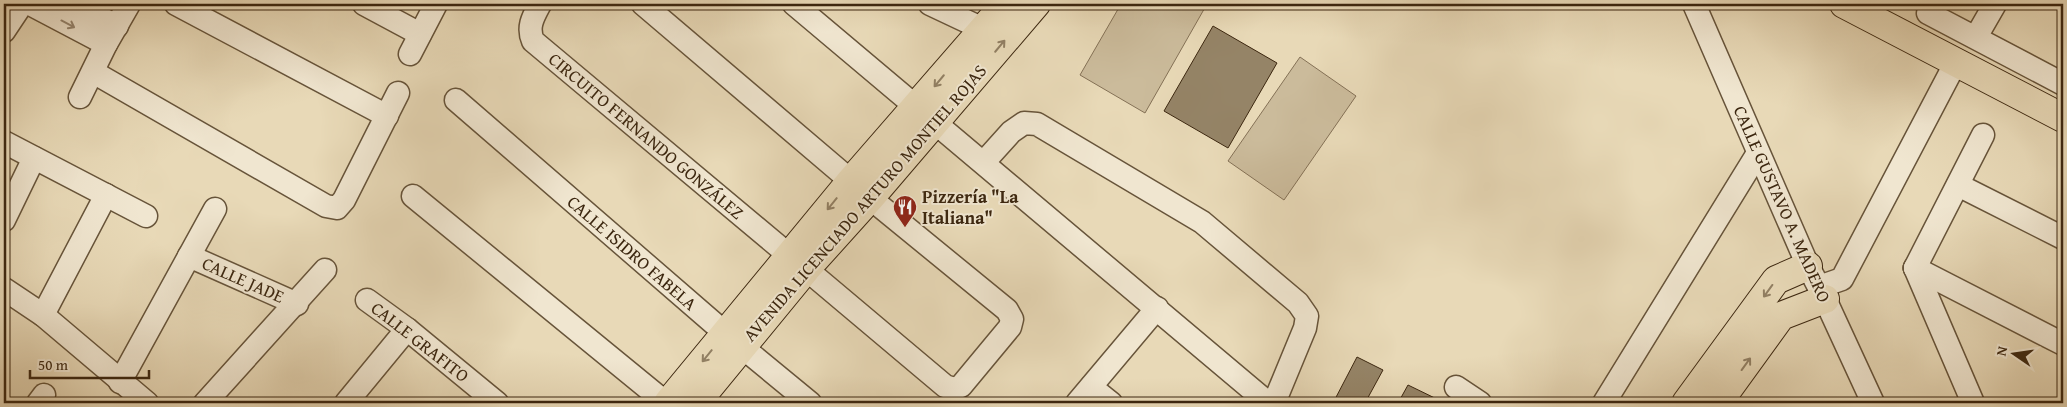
<svg xmlns="http://www.w3.org/2000/svg" width="2067" height="407" viewBox="0 0 2067 407" font-family="'Gentium Book Plus',serif">
<rect width="100%" height="100%" fill="#e8d9b7"/>
<filter id="stains"><feTurbulence type="fractalNoise" baseFrequency=".004" numOctaves="4"/><feColorMatrix values="0 0 0 0 .2 0 0 0 0 .09 0 0 0 0 .02 0 0 0 .5 -.17"/></filter>
<radialGradient id="worn" r=".72"><stop offset=".6" stop-color="#630" stop-opacity="0"/><stop offset="1" stop-color="#630" stop-opacity=".3"/></radialGradient>
<g fill="#cbbb9b" stroke="#847156">
<polygon points="1121,4 1207,4 1145,113 1080,75"/>
<polygon points="1300,57 1356,96 1284,200 1228,161"/>
</g>
<g fill="#958467" stroke="#3c2710">
<polygon points="1213,26 1277,63 1228,148 1164,111"/>
<polygon points="1357,357 1383,370 1365,403 1333,403"/>
<polygon points="1408,385 1445,403 1398,403"/>
</g>
<g fill="none" stroke-linecap="round" stroke-linejoin="round">
<g stroke="#67543a" stroke-width="25">
<g id="minor">
<polyline points="30,4 106,44"/>
<polyline points="72,4 117,26"/>
<polyline points="176,4 387,116"/>
<polyline points="364,4 420,34"/>
<path d="M540,4C533,17 527,27 533,41L790,256"/>
<polyline points="643,4 851,181"/>
<polyline points="794,4 1268,403"/>
<polyline points="930,4 983,29"/>
<polyline points="1694,4 1808,266 1825,299 1873,403"/>
<polyline points="1928,13 2063,84"/>
<polyline points="4,31 22,4"/>
<polyline points="1976,37 1995,4"/>
<polyline points="410,54 436,4"/>
<polyline points="93,72 326,206 337,208 344,200 398,93"/>
<polyline points="80,97 106,44 129,4"/>
<polyline points="456,100 725,333 810,403"/>
<polyline points="4,142 146,216"/>
<polyline points="984,162 1011,132 1024,123 1037,124 1202,222 1298,303 1307,316 1305,328 1274,403"/>
<polyline points="1958,185 2063,238"/>
<polyline points="413,196 666,403"/>
<polyline points="4,220 34,158"/>
<polyline points="189,256 297,304"/>
<polyline points="1915,268 2063,344"/>
<polyline points="1915,268 1983,135"/>
<polyline points="1915,268 1973,403"/>
<polyline points="806,269 945,386 954,389 961,386 1010,327 1012,319 1007,310 870,198"/>
<polyline points="1819,287 1842,279 1956,62"/>
<polyline points="4,289 43,315 147,403"/>
<polyline points="367,300 407,329 497,403"/>
<polyline points="43,315 106,195"/>
<polyline points="120,382 215,209"/>
<polyline points="1091,387 1111,403"/>
<polyline points="1456,387 1480,403"/>
<polyline points="38,403 44,395"/>
<polyline points="205,403 325,270"/>
<polyline points="346,403 407,329"/>
<polyline points="1077,403 1157,308"/>
<polyline points="1604,403 1758,153"/>
</g>
</g>
<g stroke="#3c2710" stroke-width="30">
<g id="major">
<polyline points="1844,4 2063,118"/>
<polyline points="668,403 851,181 1005,4"/>
<polyline points="696,403 806,269 870,198 1036,4"/>
<polyline points="1686,403 1776,280 1808,266"/>
<polyline points="1718,403 1781,316 1825,299"/>
</g>
</g>
<use href="#minor" stroke="#f0e6d0" stroke-width="22"/>
<use href="#major" stroke="#e8d9b7" stroke-width="28"/>
</g>
<defs><path id="oneway-shaft" d="M-6 0H5M1.5-3L5.5 0L1.5 3" fill="none" stroke-width="1.6" stroke-linecap="round" stroke-linejoin="round" transform="scale(1.25)"/></defs>
<use stroke="#968670" href="#oneway-shaft" transform="translate(68 24) rotate(28)"/>
<g stroke="#928064">
<use href="#oneway-shaft" transform="translate(1000 46) rotate(-50)"/>
<use href="#oneway-shaft" transform="translate(939 81) rotate(130)"/>
<use href="#oneway-shaft" transform="translate(832 204) rotate(129)"/>
<use href="#oneway-shaft" transform="translate(1768 291) rotate(126)"/>
<use href="#oneway-shaft" transform="translate(707 356) rotate(129)"/>
<use href="#oneway-shaft" transform="translate(1746 364) rotate(-54)"/>
</g>
<defs>
<g id="restaurant-pin" transform="scale(1.25)"><path d="M0 17L-7.5 6A9.5 9.5 0 1 1 7.5 6Z" fill="#8f2418" stroke="#f0e6d0"/><path d="M-5-6h1v4h1v-4h1v4h1v-4h1v5L-1.5 .5V6h-2V.5L-5-1ZM5-6V6H3V1.5H1.5Q1.5-4 5-6Z" fill="#fff"/></g>
</defs>
<g fill-rule="evenodd">
<use href="#restaurant-pin" x="905" y="207"/>
</g>
<g text-anchor="middle" stroke-width="4" stroke-linejoin="round" paint-order="stroke">
<g font-size="18" fill="#3c2710" stroke="#f0e6d0">
<text transform="translate(646 136) rotate(40)" y="6">CIRCUITO FERNANDO GONZÁLEZ</text>
<text transform="translate(865 203) rotate(-49)" y="6">AVENIDA LICENCIADO ARTURO MONTIEL ROJAS</text>
<text transform="translate(1782 204) rotate(66)" y="6">CALLE GUSTAVO A. MADERO</text>
<text transform="translate(632 253) rotate(41)" y="6">CALLE ISIDRO FABELA</text>
<text transform="translate(243 280) rotate(24)" y="6">CALLE JADE</text>
<text transform="translate(420 342) rotate(38)" y="6">CALLE GRAFITO</text>
</g>
<g font-size="18" font-weight="bold" fill="#3c2710" stroke="#f0e6d0" text-anchor="start">
<text x="922" y="203">Pizzería "La<tspan x="922" dy="21">Italiana"</tspan></text>
</g>
</g>
<rect width="2067" height="407" fill="none" stroke="#e8d9b7" stroke-width="20"/>
<rect x="5" y="5" width="2057" height="397" fill="none" stroke="#3c2710" stroke-width="2.5"/>
<rect x="10" y="10" width="2047" height="387" fill="none" stroke="#3c2710"/>
<g transform="translate(2014 354) rotate(283)" stroke="#f0e6d0" stroke-width="4" paint-order="stroke">
<path d="M0-4L9 19L0 12L-9 19Z" fill="#3c2710"/>
<text y="-8" font-size="14" font-weight="bold" text-anchor="middle" fill="#3c2710">N</text>
</g>
<path d="M30 370v8h119v-8" fill="none" stroke="#3c2710" stroke-width="2.5"/>
<text x="38" y="370" font-size="15" fill="#3c2710" stroke="#f0e6d0" stroke-width="4" paint-order="stroke">50 m</text>
<rect width="100%" height="100%" filter="url(#stains)"/>
<rect width="100%" height="100%" fill="url(#worn)"/>
</svg>
